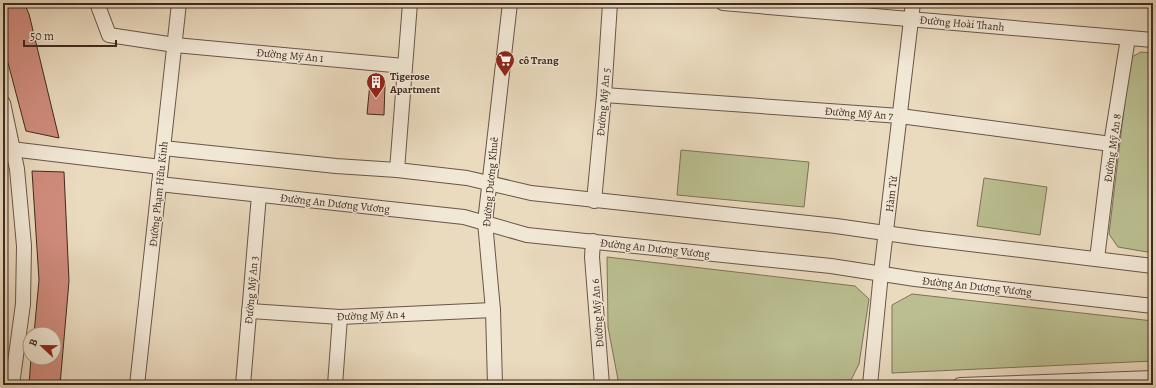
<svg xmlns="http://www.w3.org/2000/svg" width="1156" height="388" viewBox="0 0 1156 388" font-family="Alegreya,serif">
<rect width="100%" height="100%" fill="#eadabe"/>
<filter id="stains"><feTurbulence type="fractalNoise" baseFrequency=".005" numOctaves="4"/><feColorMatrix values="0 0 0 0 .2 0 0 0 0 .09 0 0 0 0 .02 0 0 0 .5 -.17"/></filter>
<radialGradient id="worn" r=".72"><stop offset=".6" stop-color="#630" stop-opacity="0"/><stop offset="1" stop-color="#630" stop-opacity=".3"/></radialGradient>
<g fill="#babe90" stroke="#7c7458">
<polygon points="1141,52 1153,53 1153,253 1118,247 1109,234 1130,58"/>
<polygon points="681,150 809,162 804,207 677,195"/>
<polygon points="984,178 1047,187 1040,235 977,226"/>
<polygon points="607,257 855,286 869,299 859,364 851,380 619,385 608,327"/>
<polygon points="912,294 1153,321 1153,361 892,373 892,305"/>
</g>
<g fill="#d08c7d" stroke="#3f291f">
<polygon points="3,3 24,3 29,14 59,138 26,131 3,44"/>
<polygon points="370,83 385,84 384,115 367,114"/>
<polygon points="32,171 64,172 69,281 60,385 29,385 31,358 54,358 54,334 34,334 39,280"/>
</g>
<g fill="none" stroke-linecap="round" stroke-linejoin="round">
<g stroke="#6a5547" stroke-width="16">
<g id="minor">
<polyline points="97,3 109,35 175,45 404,66"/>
<polyline points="723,3 1153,40"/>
<polyline points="604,95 900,116 1111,144"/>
<polyline points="3,103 17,169 24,246 23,304 12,385"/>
<polyline points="163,148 336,166 397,170 467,178 531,193 836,226 920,238 1153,266"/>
<polyline points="11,149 161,167"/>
<polyline points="397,170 410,3"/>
<polyline points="159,184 464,217 527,235 831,266 915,279 1153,306"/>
<polyline points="594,201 604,95 610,3"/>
<polyline points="593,241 592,257 602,385"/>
<polyline points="1097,259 1111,144 1128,38"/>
<polyline points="249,311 340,317 493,310"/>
<polyline points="137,385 179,3"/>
<polyline points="243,385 259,195"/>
<polyline points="335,385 340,317"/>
<polyline points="495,385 493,310 485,222 510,3"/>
<polyline points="870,385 881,273 913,3"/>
<polyline points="960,385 1153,378"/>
</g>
</g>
<use href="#minor" stroke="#f1e7d5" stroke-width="14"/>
</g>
<defs>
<g id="supermarket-pin" transform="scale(1)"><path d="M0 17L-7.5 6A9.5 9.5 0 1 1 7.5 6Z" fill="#8f2418" stroke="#f1e7d5"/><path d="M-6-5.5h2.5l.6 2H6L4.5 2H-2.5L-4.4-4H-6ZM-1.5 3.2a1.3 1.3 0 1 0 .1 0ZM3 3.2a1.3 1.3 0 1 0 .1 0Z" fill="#fff"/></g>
<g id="building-pin" transform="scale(1)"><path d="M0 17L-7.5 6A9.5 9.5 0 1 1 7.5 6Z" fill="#8f2418" stroke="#f1e7d5"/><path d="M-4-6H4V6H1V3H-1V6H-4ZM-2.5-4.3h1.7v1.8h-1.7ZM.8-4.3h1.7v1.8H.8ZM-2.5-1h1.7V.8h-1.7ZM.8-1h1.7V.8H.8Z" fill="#fff"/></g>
</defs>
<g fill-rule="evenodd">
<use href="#supermarket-pin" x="505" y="60"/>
<use href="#building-pin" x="376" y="82"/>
</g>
<g text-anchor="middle" stroke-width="3" stroke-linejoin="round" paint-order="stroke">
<g font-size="11" fill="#3f291f" stroke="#f1e7d5">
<text transform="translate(962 23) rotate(5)" y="4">Đường Hoài Thanh</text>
<text transform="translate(290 55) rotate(5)" y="4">Đường Mỹ An 1</text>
<text transform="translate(603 102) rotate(-85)" y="4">Đường Mỹ An 5</text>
<text transform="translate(859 113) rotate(4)" y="4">Đường Mỹ An 7</text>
<text transform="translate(1112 148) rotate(-82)" y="4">Đường Mỹ An 8</text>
<text transform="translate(490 182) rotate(-85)" y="4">Đường Dương Khuê</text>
<text transform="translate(158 194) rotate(-84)" y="4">Đường Phạm Hữu Kính</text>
<text transform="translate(891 194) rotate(-83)" y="4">Hàm Tử</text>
<text transform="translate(335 203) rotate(6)" y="4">Đường An Dương Vương</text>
<text transform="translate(655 248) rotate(6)" y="4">Đường An Dương Vương</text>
<text transform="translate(977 286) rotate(6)" y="4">Đường An Dương Vương</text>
<text transform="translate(251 290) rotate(-85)" y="4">Đường Mỹ An 3</text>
<text transform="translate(597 313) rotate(-94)" y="4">Đường Mỹ An 6</text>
<text transform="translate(371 315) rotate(-2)" y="4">Đường Mỹ An 4</text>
</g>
<g font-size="11" font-weight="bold" fill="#3f291f" stroke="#f1e7d5" text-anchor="start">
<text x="519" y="64">cô Trang</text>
<text x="390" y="80">Tigerose<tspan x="390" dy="13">Apartment</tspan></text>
</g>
</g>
<rect width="1156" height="388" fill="none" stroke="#eadabe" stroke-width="16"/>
<rect x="4" y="4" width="1148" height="380" fill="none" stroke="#3f291f" stroke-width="2"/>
<rect x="8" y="8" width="1140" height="372" fill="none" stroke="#3f291f"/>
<g transform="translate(42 346) rotate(292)"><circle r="19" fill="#f1e7d5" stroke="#aa9b8c"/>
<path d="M0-3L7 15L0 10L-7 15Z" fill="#8f2418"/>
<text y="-6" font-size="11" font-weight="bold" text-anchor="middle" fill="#3f291f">B</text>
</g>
<path d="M24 40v6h92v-6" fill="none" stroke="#3f291f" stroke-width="2"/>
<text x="30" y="40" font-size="12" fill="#3f291f" stroke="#f1e7d5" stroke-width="3" paint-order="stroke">50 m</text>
<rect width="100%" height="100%" filter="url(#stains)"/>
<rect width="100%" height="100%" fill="url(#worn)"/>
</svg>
